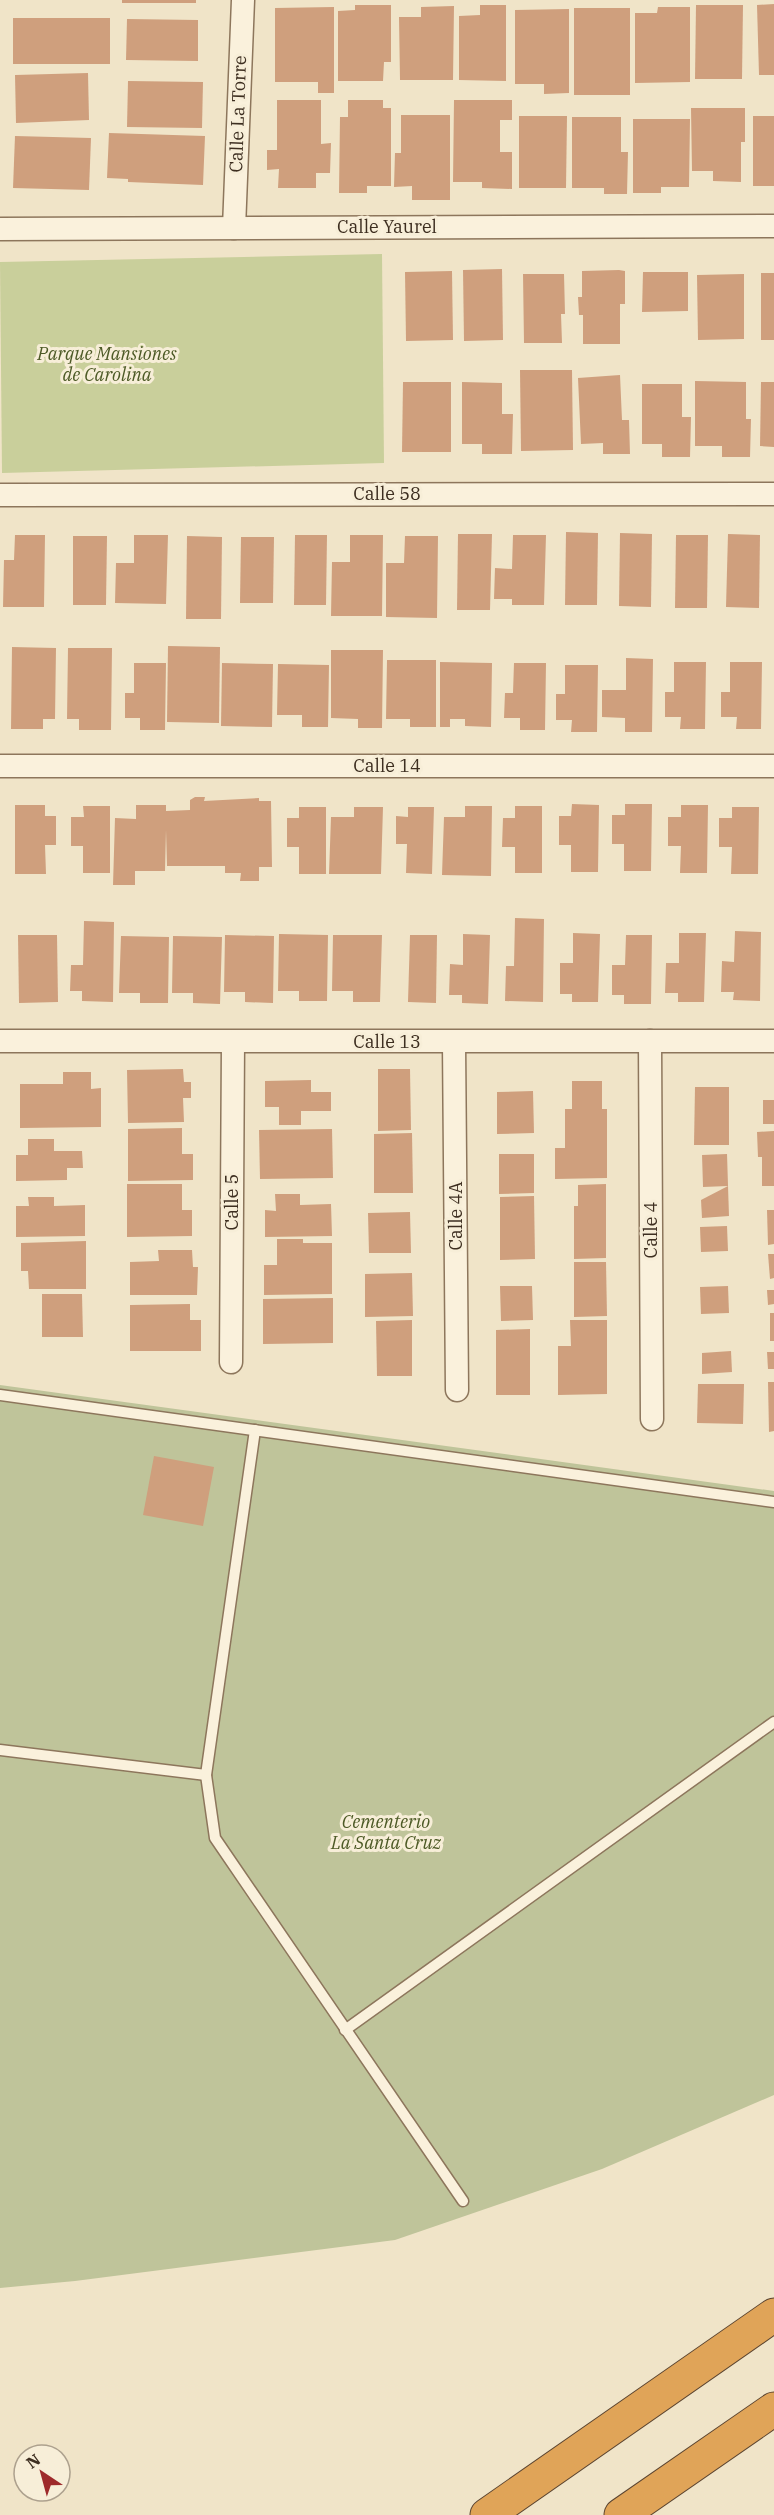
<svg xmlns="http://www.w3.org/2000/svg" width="774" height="2515" viewBox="0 0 774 2515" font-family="'IBM Plex Serif',serif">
<rect width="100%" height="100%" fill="#f0e4c8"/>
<polygon fill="#c9cf9b" points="382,254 384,463 2,473 0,262"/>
<polygon fill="#bfc49a" points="0,1385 774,1491 774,2095 602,2169 395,2240 75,2281 0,2288"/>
<g fill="#cf9f7d">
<rect x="122" y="0" width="74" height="3"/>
<polygon points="774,4 774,75 759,75 757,5"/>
<polygon points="355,5 391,5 391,62 384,62 383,81 338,81 338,11 355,10"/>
<polygon points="480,5 506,5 506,81 459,80 459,16 480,15"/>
<polygon points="696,5 743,5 742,79 695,79"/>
<polygon points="454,6 453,80 400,80 399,17 421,17 421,7"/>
<polygon points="334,7 334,93 318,93 318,82 275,82 275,8"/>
<polygon points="658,7 690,7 690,82 635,83 635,13 657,13"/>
<rect x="574" y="8" width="56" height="87"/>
<polygon points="569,9 569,93 544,94 544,84 515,84 515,10"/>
<rect x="13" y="18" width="97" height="46"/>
<polygon points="127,19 198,20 198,61 126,60"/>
<polygon points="88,73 89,120 16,123 15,75"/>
<polygon points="128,81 203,82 202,128 127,127"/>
<polygon points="277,100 321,100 321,144 331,143 330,173 316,173 316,188 278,188 279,169 267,170 267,150 277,150"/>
<polygon points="348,100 383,100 383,108 391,108 391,186 367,186 367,193 339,193 340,117 348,117"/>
<polygon points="454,100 512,100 512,120 500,120 500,152 512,152 512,189 482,188 482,182 453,182"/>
<polygon points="691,108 745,108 745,142 741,142 741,182 713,181 713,171 692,171"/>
<polygon points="401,115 450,115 450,200 412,200 412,186 394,187 395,153 401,153"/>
<polygon points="519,116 567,116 566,188 519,188"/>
<rect x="753" y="116" width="21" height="70"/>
<polygon points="572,117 621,117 621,152 628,152 627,194 604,194 604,188 572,188"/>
<polygon points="633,119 690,119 689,187 661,187 661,193 633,193"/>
<polygon points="109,133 205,136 203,185 128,182 128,179 107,178"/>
<polygon points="15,136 91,138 89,190 13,188"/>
<polygon points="502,269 503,340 464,341 463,270"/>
<polygon points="619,270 625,271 625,304 620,304 620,344 583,344 583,315 579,315 578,297 582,297 582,271"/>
<polygon points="452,271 453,340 406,341 405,272"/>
<polygon points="643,272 688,272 688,311 642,312"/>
<rect x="761" y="273" width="13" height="67"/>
<polygon points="523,274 564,274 565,314 561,314 562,343 524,343"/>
<polygon points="744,274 744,339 698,340 697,275"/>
<polygon points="520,370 572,370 573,450 521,451"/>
<polygon points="620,375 622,420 629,420 630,454 603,454 603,443 581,444 578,378"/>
<polygon points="695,381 746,382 746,419 751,419 750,457 722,457 722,446 695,446"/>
<polygon points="403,382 451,382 451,452 402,452"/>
<polygon points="462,382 502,383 502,414 513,414 512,454 482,454 482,444 462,444"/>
<polygon points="761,382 774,382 774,447 760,446"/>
<polygon points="642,384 682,384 682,417 691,417 690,457 662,457 662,444 642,444"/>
<polygon points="566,532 598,533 597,605 565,605"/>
<polygon points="620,533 652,534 651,607 619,606"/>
<polygon points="458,534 492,534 490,610 457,610"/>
<polygon points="728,534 760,535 759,608 726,607"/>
<polygon points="15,535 45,535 44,607 3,607 4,560 14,560"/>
<polygon points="134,535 168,535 166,604 115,603 116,563 134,563"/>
<polygon points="295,535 327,535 326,605 294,605"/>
<polygon points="350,535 383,535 382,616 331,616 332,562 350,562"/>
<polygon points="513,535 546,535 544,605 512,605 512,599 494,599 495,568 512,569"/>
<polygon points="676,535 708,535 707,608 675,608"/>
<polygon points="73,536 107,536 106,605 73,605"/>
<polygon points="187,536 222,537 221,619 186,619"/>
<polygon points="405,536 438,536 437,618 386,617 386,563 404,563"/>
<polygon points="241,537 274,537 273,603 240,603"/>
<polygon points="168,646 220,647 219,723 167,722"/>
<polygon points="12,647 56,648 55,719 43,719 43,729 11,729"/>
<polygon points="68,648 112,648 111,730 79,730 79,719 67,719"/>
<polygon points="331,650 383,650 382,728 358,728 358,719 331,718"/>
<polygon points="626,658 653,659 652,732 625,732 625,718 602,717 602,690 626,690"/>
<polygon points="387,660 436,660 436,727 410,727 410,719 386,719"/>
<polygon points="440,662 492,663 491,727 465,726 465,719 450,719 450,727 440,727"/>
<polygon points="674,662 706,662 705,729 680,729 681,717 665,717 665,692 674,692"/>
<polygon points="730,662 762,662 761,729 736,729 737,717 721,717 721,692 730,692"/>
<polygon points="134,663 166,663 165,730 140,730 140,718 125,718 125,693 134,693"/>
<polygon points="222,663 273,664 272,727 221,726"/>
<polygon points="514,663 546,663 545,730 520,730 520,718 504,718 505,693 513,693"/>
<polygon points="278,664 329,665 328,727 302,727 302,715 277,715"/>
<polygon points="565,665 598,665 597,732 571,732 572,720 556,720 556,694 565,694"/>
<polygon points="195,797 205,797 204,801 259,798 259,801 271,801 272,867 259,867 259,881 240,881 241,873 225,873 225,866 167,866 166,830 165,871 135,871 135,885 113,885 115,818 136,819 136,805 166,805 166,811 190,810 190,800"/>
<polygon points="572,804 599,805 598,872 571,872 571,845 559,845 559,816 571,816"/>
<polygon points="625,804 652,804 651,871 624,871 624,844 612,844 612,815 625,815"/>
<polygon points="15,805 45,805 45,816 56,816 56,845 45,845 46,874 15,874"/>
<polygon points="681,805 708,805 707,873 680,873 681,846 668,846 668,817 681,817"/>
<polygon points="83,806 110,806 110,873 83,873 83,846 71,846 71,817 84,817"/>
<polygon points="465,806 492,806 491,876 442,875 444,817 465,817"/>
<polygon points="515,806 542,806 542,873 515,873 515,847 502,847 503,818 515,818"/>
<polygon points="299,807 326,807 326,874 299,874 299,847 287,847 287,818 299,818"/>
<polygon points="354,807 383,807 381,874 329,874 331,817 354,817"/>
<polygon points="408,807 434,807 432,874 406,873 407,844 396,844 396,816 408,817"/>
<polygon points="732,807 759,807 758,874 731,874 732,847 719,847 719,818 732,818"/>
<polygon points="515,918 544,919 543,1002 505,1001 506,966 514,966"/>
<polygon points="84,921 114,922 113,1002 82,1001 82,991 70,991 71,965 83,965"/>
<polygon points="735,931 761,932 760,1001 733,1000 734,992 721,992 722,961 734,962"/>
<polygon points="573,933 600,934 598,1002 572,1002 572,994 560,994 560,963 573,963"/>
<polygon points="679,933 706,933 704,1002 678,1002 678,993 665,993 666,963 679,963"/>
<polygon points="279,934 328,935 327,1001 299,1001 299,991 278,991"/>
<polygon points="463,934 490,935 488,1004 462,1003 462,995 449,995 450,964 463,965"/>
<polygon points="18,935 57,935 58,1002 19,1003"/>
<polygon points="225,935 274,936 273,1003 245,1002 245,992 224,992"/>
<polygon points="333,935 382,935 380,1002 353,1002 353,991 332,991"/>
<polygon points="410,935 437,935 436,1003 408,1002"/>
<polygon points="626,935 652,935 651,1004 624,1004 624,995 612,995 612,965 625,965"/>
<polygon points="121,936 169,937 168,1003 140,1003 140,993 119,993"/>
<polygon points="173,936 222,937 220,1004 193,1003 193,993 172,993"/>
<polygon points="183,1069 184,1082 191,1082 191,1098 183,1098 184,1122 128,1123 127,1070"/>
<polygon points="378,1069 410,1069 411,1130 378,1131"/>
<polygon points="63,1072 91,1072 91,1089 101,1088 101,1127 20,1128 20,1084 63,1084"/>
<polygon points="311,1080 311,1092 331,1092 331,1111 301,1111 301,1125 279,1125 279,1107 265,1107 265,1081"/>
<polygon points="572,1081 602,1081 602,1109 607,1109 607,1178 555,1179 555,1148 565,1148 565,1109 572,1109"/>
<polygon points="695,1087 729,1087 729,1145 694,1145"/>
<polygon points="533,1091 534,1133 497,1134 497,1092"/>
<rect x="763" y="1100" width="11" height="24"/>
<polygon points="182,1128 182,1154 193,1154 193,1180 128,1181 128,1129"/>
<polygon points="332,1129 333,1178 260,1179 259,1130"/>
<polygon points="774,1131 774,1186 762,1186 762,1157 758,1157 757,1132"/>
<polygon points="412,1133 413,1193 374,1193 374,1134"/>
<polygon points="28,1139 54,1139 54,1151 82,1151 83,1168 67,1168 67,1180 16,1181 16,1155 28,1155"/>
<polygon points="499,1154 534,1154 534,1193 499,1194"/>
<polygon points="727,1154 728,1186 703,1187 702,1155"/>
<polygon points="127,1184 182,1184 182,1210 192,1210 192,1236 127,1237"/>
<polygon points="606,1184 606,1258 574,1259 574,1206 578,1206 578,1185"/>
<polygon points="728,1186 729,1216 702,1218 701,1200"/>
<polygon points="275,1194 300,1194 300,1205 331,1204 332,1236 265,1237 265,1210 276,1211"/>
<polygon points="534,1196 535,1259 500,1260 500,1197"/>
<polygon points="28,1197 54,1197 54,1206 85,1205 85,1236 16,1237 16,1206 29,1206"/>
<polygon points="767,1210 774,1210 774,1244 768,1245"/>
<polygon points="410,1212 411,1253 369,1253 368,1213"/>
<polygon points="727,1226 728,1251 701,1252 700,1227"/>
<polygon points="277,1239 303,1239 303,1243 332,1243 332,1294 264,1295 264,1265 277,1265"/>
<polygon points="86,1241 86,1289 29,1289 28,1271 21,1271 21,1243"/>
<polygon points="158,1250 192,1250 193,1267 198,1267 197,1295 130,1295 130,1262 159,1261"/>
<polygon points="768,1254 774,1254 774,1278 770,1279"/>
<polygon points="574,1262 606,1262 607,1316 574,1317"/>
<polygon points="412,1273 413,1316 365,1317 365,1274"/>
<polygon points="500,1286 532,1286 533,1320 501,1321"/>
<polygon points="728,1286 729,1313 701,1314 700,1287"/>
<polygon points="767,1290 774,1290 774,1304 768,1305"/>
<polygon points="42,1294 82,1294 83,1337 42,1337"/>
<polygon points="333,1298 333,1343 263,1344 263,1299"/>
<polygon points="190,1304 190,1320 201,1320 201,1351 130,1351 130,1305"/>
<rect x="770" y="1313" width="4" height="28"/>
<polygon points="412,1320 412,1376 377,1376 376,1321"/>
<polygon points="570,1320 607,1320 607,1394 558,1395 558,1346 571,1346"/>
<polygon points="530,1329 530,1395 496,1395 496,1330"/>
<polygon points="731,1351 732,1372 702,1374 702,1353"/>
<polygon points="767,1352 774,1352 774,1369 768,1369"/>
<polygon points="768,1382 774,1382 774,1431 769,1432"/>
<polygon points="698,1384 744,1384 743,1424 697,1423"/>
<polygon points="154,1456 214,1467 203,1526 143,1515"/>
</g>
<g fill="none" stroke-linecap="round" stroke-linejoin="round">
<g stroke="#8d765c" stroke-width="13">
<g id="lane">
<polyline points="0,1395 774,1502"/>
<polyline points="255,1430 206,1775 215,1838 463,2201"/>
<polyline points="0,1750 206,1775"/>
<polyline points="345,2030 774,1722"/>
</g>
</g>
<g stroke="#8d765c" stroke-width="25">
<g id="street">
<polyline points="234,228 243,0"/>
<polyline points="0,229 774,226"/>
<polyline points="0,495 774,494"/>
<polyline points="0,766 774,766"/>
<polyline points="0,1041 774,1041"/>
<polyline points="650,1041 652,1419"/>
<polyline points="454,1043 457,1390"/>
<polyline points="231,1362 233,1042"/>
</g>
</g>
<g stroke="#5b4430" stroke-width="35">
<g id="highway">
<polyline points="487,2515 774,2315"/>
<polyline points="621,2515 774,2409"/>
</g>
</g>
<use href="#lane" stroke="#faf1dc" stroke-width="10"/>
<use href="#street" stroke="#faf1dc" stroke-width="22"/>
<use href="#highway" stroke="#e0a458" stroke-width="33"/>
</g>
<g text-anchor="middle" stroke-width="6" stroke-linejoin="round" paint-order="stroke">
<g font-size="18" fill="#3d2e20" stroke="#f7eed8">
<text transform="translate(238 114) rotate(-88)" y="6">Calle La Torre</text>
<text x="387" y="233">Calle Yaurel</text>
<text x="387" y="500">Calle 58</text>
<text x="387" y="772">Calle 14</text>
<text x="387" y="1048">Calle 13</text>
<text transform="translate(232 1202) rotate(-90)" y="6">Calle 5</text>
<text transform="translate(456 1216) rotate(-90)" y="6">Calle 4A</text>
<text transform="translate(651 1230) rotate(-90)" y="6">Calle 4</text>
</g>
<g font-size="18" font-style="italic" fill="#4d5a26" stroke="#f7eed8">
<text x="107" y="360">Parque Mansiones<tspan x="107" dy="21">de Carolina</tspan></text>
<text x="386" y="1828">Cementerio<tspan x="386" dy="21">La Santa Cruz</tspan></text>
</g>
</g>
<g transform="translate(42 2473) rotate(324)"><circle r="28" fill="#f7eed8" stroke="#ada18e" stroke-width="1.5"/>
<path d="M0-4.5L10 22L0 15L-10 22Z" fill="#9e2a2b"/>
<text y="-9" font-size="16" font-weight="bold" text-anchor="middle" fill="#3d2e20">N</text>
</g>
</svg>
